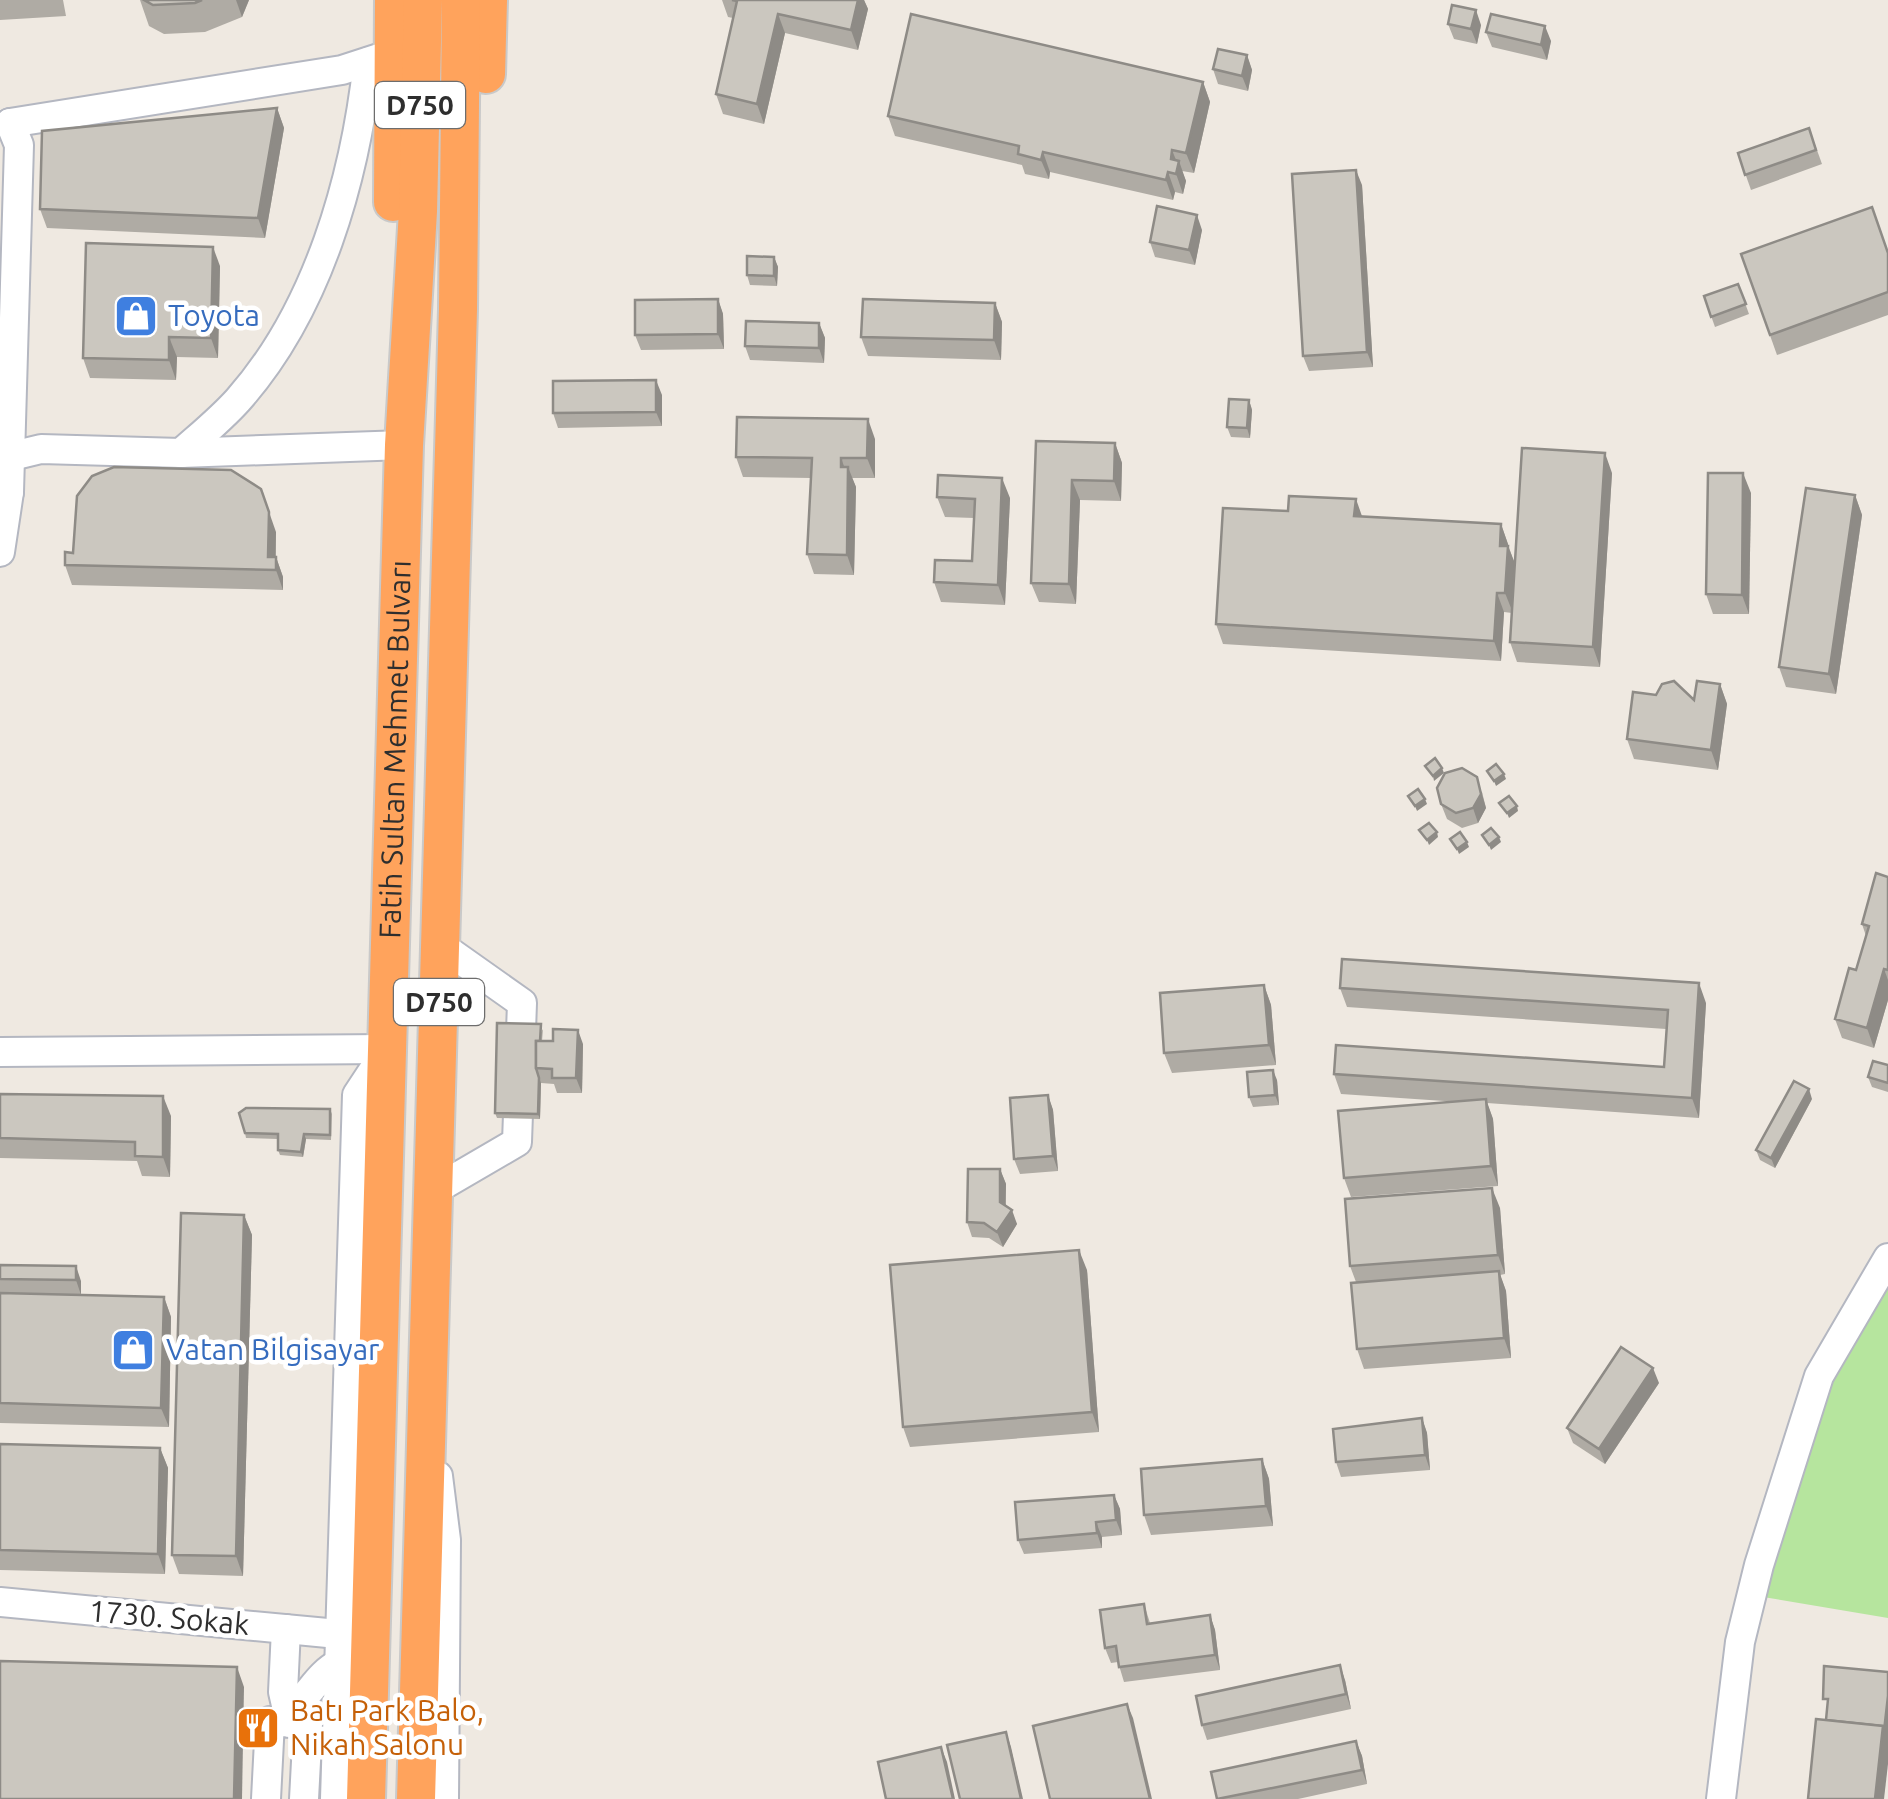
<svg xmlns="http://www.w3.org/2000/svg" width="1888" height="1799" viewBox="0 0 1888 1799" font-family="Ubuntu,sans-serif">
<rect width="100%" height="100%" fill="#efe9e1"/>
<polygon fill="#b6e59e" points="1888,1258 1888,1618 1751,1595 1819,1376"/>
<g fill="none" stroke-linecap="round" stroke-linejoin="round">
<g stroke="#b4b7c1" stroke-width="32">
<g id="minor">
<polyline points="10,123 342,70 382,57"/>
<path d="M181,453C200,436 221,419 238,400C318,310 355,179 368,62"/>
<polyline points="0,459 41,449 181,453 404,445"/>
<polyline points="0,480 9,492 0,552"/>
<polyline points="9,492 19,145 10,123"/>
<polyline points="0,1052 387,1049"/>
<polyline points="433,1191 517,1142 522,1003 440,945"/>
<polyline points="438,1476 446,1540 444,1799"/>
<polyline points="0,1602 338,1634"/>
<polyline points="286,1629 283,1692 290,1723"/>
<path d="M290,1710C309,1697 317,1675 338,1664"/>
<polyline points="266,1799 270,1721 308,1724 304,1799"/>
<polyline points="335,1799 357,1095 386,1051"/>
<polyline points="1721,1799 1740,1642 1759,1565 1819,1376 1888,1258"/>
</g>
</g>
<g stroke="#c9c9c9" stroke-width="42">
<g id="highway">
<polyline points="486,74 488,0"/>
<polyline points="393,202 394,0"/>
<path id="s1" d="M366,1799L404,445L418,211L423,0"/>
<polyline points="416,1799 458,309 461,0"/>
</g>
</g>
<use href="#minor" stroke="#fff" stroke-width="28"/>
<use href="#highway" stroke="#ffa35c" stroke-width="38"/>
</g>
<g fill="#afaba4">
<polygon points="0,0 63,0 66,16 0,20"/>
<polygon points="140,0 249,0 242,17 205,32 164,34 149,26"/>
<polygon points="722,0 864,0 868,9 858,50 785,33 764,124 723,114 716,94 733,18 728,17"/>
<polygon points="1448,24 1481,25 1477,44 1454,39"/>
<polygon points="1486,32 1551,41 1547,60 1492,47"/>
<polygon points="1247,55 1252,70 1248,91 1218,84 1213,69"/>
<polygon points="1203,82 1210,102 1194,173 1182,171 1186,181 1183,194 1175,192 1173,200 1050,172 1049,179 1025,174 1022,165 895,136 888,116"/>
<polygon points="277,108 284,128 265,238 47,228 40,209"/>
<polygon points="1809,128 1822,164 1751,190 1738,153"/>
<polygon points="1362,185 1373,367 1309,371 1303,356"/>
<polygon points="1202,230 1195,265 1155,257 1150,242"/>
<polygon points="1888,253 1888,315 1777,355 1741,254"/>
<polygon points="774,257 778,267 777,286 750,285 747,275"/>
<polygon points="220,266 218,358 177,357 176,380 90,378 83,358"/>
<polygon points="1738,284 1749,314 1715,327 1704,296"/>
<polygon points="718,299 723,314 724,349 641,350 635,335"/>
<polygon points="995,303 1002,322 1001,360 868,356 861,337"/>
<polygon points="819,323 825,338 824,363 750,360 745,346"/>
<polygon points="662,395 662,426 558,428 553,413"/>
<polygon points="1249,400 1252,410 1250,438 1231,437 1227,427"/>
<polygon points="875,439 875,478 852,478 856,487 854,575 814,574 807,554 811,478 743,477 736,457"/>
<polygon points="1036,441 1115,443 1122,463 1121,501 1080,500 1076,604 1039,602 1031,583"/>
<polygon points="1612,473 1600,667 1517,662 1510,642 1512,613 1504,612 1501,661 1223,644 1216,624 1362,516 1501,524 1515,565"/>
<polygon points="1751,493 1749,614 1713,614 1706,594"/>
<polygon points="1855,495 1862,515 1836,694 1786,687 1779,667"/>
<polygon points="937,497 1010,498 1005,605 941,602 934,582 972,561 974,518 945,517"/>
<polygon points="276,532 276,557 283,577 283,590 72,585 65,565"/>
<polygon points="1720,684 1727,704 1718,770 1634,759 1627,739"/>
<polygon points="1482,792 1486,808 1478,823 1462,828 1447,819 1441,804"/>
<polygon points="1888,877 1888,1000 1874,1048 1842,1038 1835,1019 1856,970 1866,936 1862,924"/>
<polygon points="1264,985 1271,1005 1276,1065 1172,1073 1164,1053"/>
<polygon points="1340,988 1706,1003 1699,1118 1487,1103 1493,1119 1498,1186 1351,1197 1344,1178 1459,1102 1341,1094 1334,1074 1664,1067 1666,1029 1347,1007"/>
<polygon points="543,1029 542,1041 583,1044 582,1093 557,1093 554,1084 541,1083 540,1119 497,1118 495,1113"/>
<polygon points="1888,1065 1888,1092 1872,1087 1868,1077"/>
<polygon points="1277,1080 1279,1105 1253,1107 1249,1097"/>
<polygon points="0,1094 171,1116 170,1177 142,1176 137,1161 0,1158"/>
<polygon points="1048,1095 1053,1110 1058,1171 1020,1174 1014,1159"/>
<polygon points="1812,1099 1775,1168 1760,1160 1756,1150"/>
<polygon points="330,1109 332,1114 331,1140 306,1139 303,1157 280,1155 278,1150 278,1139 246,1138 245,1133"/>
<polygon points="1000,1169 1006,1184 1006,1205 1017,1224 1003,1247 989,1238 972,1237 967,1222"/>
<polygon points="1500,1208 1505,1274 1500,1275 1506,1291 1511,1358 1364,1369 1357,1349 1356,1282 1350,1266"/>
<polygon points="244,1215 252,1235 243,1576 179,1574 172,1555"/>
<polygon points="0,1265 81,1281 81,1295 164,1297 171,1317 169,1427 0,1423"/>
<polygon points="1087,1270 1099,1432 910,1447 903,1427"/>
<polygon points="1659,1383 1605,1464 1573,1443 1567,1428"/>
<polygon points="1422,1418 1427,1433 1430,1470 1341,1477 1336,1462"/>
<polygon points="0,1444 160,1448 168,1468 165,1574 0,1570"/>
<polygon points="1262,1459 1269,1479 1273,1526 1151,1535 1144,1515"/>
<polygon points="1114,1495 1120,1509 1122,1535 1102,1537 1102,1548 1024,1554 1018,1540"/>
<polygon points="1144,1604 1150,1623 1210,1615 1215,1630 1220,1670 1124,1682 1118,1662 1111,1663 1105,1648"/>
<polygon points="1345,1680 1351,1709 1207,1740 1202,1725"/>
<polygon points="1356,1741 1362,1756 1367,1784 1298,1799 1217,1799"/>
</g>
<g fill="#8e8b86">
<polygon points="236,0 249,0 242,17"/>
<polygon points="858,0 864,0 868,9 858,50 851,30"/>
<polygon points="1476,10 1481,25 1477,44 1471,29"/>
<polygon points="778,14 785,33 764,124 757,104"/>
<polygon points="1545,26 1551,41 1547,60 1541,45"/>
<polygon points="1247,55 1252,70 1248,91 1242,76"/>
<polygon points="1203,82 1210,102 1194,173 1186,153"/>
<polygon points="277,108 284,128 265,238 258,218"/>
<polygon points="1172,150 1178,165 1179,161 1186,181 1183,194 1171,159"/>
<polygon points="1043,152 1050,172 1049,179 1041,160"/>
<polygon points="1356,170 1362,185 1373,367 1367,352"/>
<polygon points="1168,172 1175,192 1173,200 1166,180"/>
<polygon points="1197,215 1202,230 1195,265 1189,250"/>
<polygon points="213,247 220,266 218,358 211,338"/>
<polygon points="774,257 778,267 777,286 774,276"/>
<polygon points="718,299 723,314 724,349 718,334"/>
<polygon points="995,303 1002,322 1001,360 994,340"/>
<polygon points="819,323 825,338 824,363 819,348"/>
<polygon points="169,337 177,357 176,380 169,360"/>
<polygon points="656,380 662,395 662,426 656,412"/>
<polygon points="1249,400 1252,410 1250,438 1247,428"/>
<polygon points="868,419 875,439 875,478 867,458"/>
<polygon points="1115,443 1122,463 1121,501 1114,481"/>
<polygon points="1605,453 1612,473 1600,667 1593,647"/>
<polygon points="841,458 848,477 848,467 856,487 854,575 847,555"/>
<polygon points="1743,473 1751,493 1749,614 1742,595"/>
<polygon points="1002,478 1010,498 1005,605 998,585"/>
<polygon points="1072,480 1080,500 1076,604 1069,584"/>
<polygon points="261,489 276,532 275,570 268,557"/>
<polygon points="1855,495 1862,515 1836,694 1829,674"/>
<polygon points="1356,499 1363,519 1354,516"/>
<polygon points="1501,524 1508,544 1507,566 1500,546"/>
<polygon points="1508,546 1516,566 1513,613 1505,593"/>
<polygon points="276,557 283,577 283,590 276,570"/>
<polygon points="1497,593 1504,612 1501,661 1494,641"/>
<polygon points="1720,684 1727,704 1718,770 1711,750"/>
<polygon points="1442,768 1444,773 1434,781 1433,776"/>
<polygon points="1504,774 1506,779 1496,786 1494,781"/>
<polygon points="1477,777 1486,808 1478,823 1473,808"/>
<polygon points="1425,799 1427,804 1417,811 1415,806"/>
<polygon points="1517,806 1518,811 1509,818 1507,813"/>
<polygon points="1437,832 1438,837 1429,845 1427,840"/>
<polygon points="1499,837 1501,842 1491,850 1489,845"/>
<polygon points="1467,842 1469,847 1459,854 1457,849"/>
<polygon points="1884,969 1888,980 1888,1000 1874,1048 1867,1028"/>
<polygon points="1699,983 1706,1003 1699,1118 1692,1098"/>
<polygon points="1264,985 1271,1005 1276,1065 1269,1045"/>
<polygon points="578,1030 583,1044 582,1093 576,1078"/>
<polygon points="1273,1070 1277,1080 1279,1105 1275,1095"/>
<polygon points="539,1078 541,1083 540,1119 538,1114"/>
<polygon points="1809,1089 1812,1099 1775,1168 1771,1158"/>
<polygon points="1048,1095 1053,1110 1058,1171 1053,1156"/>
<polygon points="163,1096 171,1116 170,1177 163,1157"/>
<polygon points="1486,1099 1493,1119 1498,1186 1491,1166"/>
<polygon points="304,1134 306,1139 303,1157 301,1152"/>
<polygon points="1000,1169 1006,1184 1005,1217 1000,1202"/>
<polygon points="1492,1188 1500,1208 1505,1274 1498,1255"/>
<polygon points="1012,1210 1017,1224 1003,1247 997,1232"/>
<polygon points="244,1215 252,1235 243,1576 236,1556"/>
<polygon points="1079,1250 1087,1270 1099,1432 1092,1412"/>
<polygon points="76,1266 81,1281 81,1295 76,1280"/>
<polygon points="1499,1271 1506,1291 1511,1358 1504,1338"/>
<polygon points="164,1297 171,1317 169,1427 161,1408"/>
<polygon points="1653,1368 1659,1383 1605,1464 1599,1449"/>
<polygon points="1422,1418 1427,1433 1430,1470 1425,1455"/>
<polygon points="160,1448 168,1468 165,1574 158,1554"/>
<polygon points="1262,1459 1269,1479 1273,1526 1266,1506"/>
<polygon points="1114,1495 1120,1509 1122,1535 1116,1520"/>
<polygon points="1096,1522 1102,1537 1102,1548 1097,1533"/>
<polygon points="1210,1615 1215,1630 1220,1670 1215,1655"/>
<polygon points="1340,1665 1345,1680 1351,1709 1346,1694"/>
<polygon points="237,1667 244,1687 242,1799 234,1799"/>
<polygon points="1888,1696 1888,1764 1884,1799 1875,1799 1883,1726"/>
<polygon points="1127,1704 1133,1718 1152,1799 1150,1799"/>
<polygon points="1006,1732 1011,1747 1023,1799 1021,1799"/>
<polygon points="1356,1741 1362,1756 1367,1784 1362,1770"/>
<polygon points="941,1747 947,1762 955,1799 953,1799"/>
</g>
<g fill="#cbc7bf" stroke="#8e8b86" stroke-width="2.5">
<polygon points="144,0 202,0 195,3 153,5"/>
<polygon points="732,0 858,0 851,30 778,14 757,104 716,94 737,1"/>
<polygon points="1452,5 1476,10 1471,29 1448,24"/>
<polygon points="911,14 1203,82 1186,153 1172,150 1171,159 1179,161 1176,174 1168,172 1166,180 1043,152 1041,160 1018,154 1019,146 888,116"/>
<polygon points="1491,14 1545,26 1541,45 1486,32"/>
<polygon points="1218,49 1247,55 1242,76 1213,69"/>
<polygon points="277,108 258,218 40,209 42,131"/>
<polygon points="1809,128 1816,150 1745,175 1738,153"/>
<polygon points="1356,170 1367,352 1303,356 1292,174"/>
<polygon points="1157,206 1197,215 1189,250 1150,242"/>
<polygon points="1872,207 1888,253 1888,292 1770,335 1741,254"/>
<polygon points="86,243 213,247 211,338 169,337 169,360 83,358"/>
<polygon points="747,256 774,257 774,276 747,275"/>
<polygon points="1738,284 1746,304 1711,317 1704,296"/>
<polygon points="718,299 718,334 635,335 635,300"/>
<polygon points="863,299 995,303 994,340 861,337"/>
<polygon points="746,321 819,323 819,348 745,346"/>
<polygon points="656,380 656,412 553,413 553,381"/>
<polygon points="1229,399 1249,400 1247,428 1227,427"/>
<polygon points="737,417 868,419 867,458 841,458 841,467 848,467 847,555 807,554 812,458 736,457"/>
<polygon points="1036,441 1115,443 1114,481 1072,480 1069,584 1031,583"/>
<polygon points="1522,448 1605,453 1593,647 1510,642"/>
<polygon points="114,467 231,470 261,489 269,512 268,557 276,557 276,570 65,565 65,552 73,553 77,496 92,476"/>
<polygon points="1708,473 1743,473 1742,595 1706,594"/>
<polygon points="938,475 1002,478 998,585 934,582 935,560 972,561 975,499 937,497"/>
<polygon points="1806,488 1855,495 1829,674 1779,667"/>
<polygon points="1289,496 1356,499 1354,516 1501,524 1500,546 1508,546 1505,593 1497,593 1494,641 1216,624 1223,508 1288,511"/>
<polygon points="1674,681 1694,700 1697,681 1720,684 1711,750 1627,739 1633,692 1656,695 1662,684"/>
<polygon points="1435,758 1442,768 1433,776 1425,766"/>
<polygon points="1496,764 1504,774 1494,781 1487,771"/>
<polygon points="1462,768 1477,777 1481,794 1473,808 1456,813 1441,804 1437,788 1445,773"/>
<polygon points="1418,789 1425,799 1415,806 1408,796"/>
<polygon points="1509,796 1517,806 1507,813 1499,803"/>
<polygon points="1429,823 1437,832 1427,840 1419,830"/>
<polygon points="1491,828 1499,837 1489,845 1482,835"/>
<polygon points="1460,832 1467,842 1457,849 1450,839"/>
<polygon points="1876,873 1888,877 1888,970 1884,969 1867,1028 1835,1019 1849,968 1856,970 1869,926 1862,924"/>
<polygon points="1342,959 1699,983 1692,1098 1334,1074 1336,1045 1664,1067 1668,1010 1340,988"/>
<polygon points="1264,985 1269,1045 1164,1053 1160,993"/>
<polygon points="497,1023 541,1024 540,1041 536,1041 536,1068 539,1078 538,1114 495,1113"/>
<polygon points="553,1029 578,1030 576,1078 552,1078 552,1069 536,1068 536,1041 553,1041"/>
<polygon points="1873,1061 1888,1065 1888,1083 1868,1077"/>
<polygon points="1273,1070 1275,1095 1249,1097 1247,1072"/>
<polygon points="1794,1081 1809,1089 1771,1158 1756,1150"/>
<polygon points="0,1094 163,1096 163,1157 135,1156 135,1142 0,1138"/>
<polygon points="1048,1095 1053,1156 1014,1159 1010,1098"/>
<polygon points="1486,1099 1491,1166 1344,1178 1338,1111"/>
<polygon points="246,1108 330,1109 330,1135 304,1134 301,1152 278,1150 278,1134 245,1133 239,1113"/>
<polygon points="968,1169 1000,1169 1000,1202 1012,1210 997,1232 984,1223 967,1222"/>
<polygon points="1492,1188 1498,1255 1350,1266 1345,1199"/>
<polygon points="181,1213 244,1215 236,1556 172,1555"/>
<polygon points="1079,1250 1092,1412 903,1427 890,1265"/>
<polygon points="0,1265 76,1266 76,1280 0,1279"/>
<polygon points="1499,1271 1504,1338 1357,1349 1351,1283"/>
<polygon points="0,1293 164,1297 161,1408 0,1403"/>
<polygon points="1621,1347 1653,1368 1599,1449 1567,1428"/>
<polygon points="1422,1418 1425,1455 1336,1462 1333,1429"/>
<polygon points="0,1444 160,1448 158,1554 0,1550"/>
<polygon points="1262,1459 1266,1506 1144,1515 1141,1469"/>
<polygon points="1114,1495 1116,1520 1096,1522 1097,1533 1018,1540 1015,1502"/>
<polygon points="1144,1604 1147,1624 1210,1615 1215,1655 1119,1667 1116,1646 1105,1648 1100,1610"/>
<polygon points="0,1661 237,1667 234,1799 0,1799"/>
<polygon points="1340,1665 1346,1694 1202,1725 1196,1696"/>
<polygon points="1824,1666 1888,1672 1888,1696 1884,1731 1883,1726 1826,1720 1828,1699 1823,1699"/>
<polygon points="1127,1704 1150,1799 1050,1799 1033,1726"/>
<polygon points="1816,1719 1883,1726 1875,1799 1808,1799"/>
<polygon points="1006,1732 1021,1799 960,1799 947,1745"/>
<polygon points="1356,1741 1362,1770 1217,1799 1211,1772"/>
<polygon points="941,1747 953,1799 886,1799 878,1762"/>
</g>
<defs>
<g id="shop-square" transform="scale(2.25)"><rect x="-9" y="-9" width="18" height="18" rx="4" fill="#3f7fe0" stroke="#fff"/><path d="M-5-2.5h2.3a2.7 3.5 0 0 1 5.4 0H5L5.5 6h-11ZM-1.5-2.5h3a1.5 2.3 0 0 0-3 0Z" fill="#fff"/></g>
<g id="restaurant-square" transform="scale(2.25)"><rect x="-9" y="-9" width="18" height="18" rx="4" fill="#e8710a" stroke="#fff"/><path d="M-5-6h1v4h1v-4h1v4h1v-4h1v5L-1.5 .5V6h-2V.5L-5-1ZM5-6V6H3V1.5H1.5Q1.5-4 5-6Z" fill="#fff"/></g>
</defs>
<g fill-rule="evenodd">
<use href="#shop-square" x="136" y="316"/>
<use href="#shop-square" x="133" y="1350"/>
<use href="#restaurant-square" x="258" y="1728"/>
</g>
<g text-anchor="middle" stroke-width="9" stroke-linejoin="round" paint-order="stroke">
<g fill="#fff" stroke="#6d6d6d" stroke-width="2.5">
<rect x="375" y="82" width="90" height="46" rx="8"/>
<rect x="394" y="979" width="90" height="46" rx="8"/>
</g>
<g font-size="28" font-weight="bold" fill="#2e2e2e">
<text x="420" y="115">D750</text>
<text x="439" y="1012">D750</text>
</g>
<g font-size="30" fill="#366cbe" stroke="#fff" text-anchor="start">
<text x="168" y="326">Toyota</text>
<text x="166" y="1360">Vatan Bilgisayar</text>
</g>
<g font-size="30" fill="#2e2e2e" stroke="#fff">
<text dy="10" stroke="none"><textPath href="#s1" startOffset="1050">Fatih Sultan Mehmet Bulvarı</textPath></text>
<text transform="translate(169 1618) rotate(5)" y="10">1730. Sokak</text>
</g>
<g font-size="30" fill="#c56008" stroke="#fff" text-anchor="start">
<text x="290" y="1721">Batı Park Balo,<tspan x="290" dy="34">Nikah Salonu</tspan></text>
</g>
</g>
</svg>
